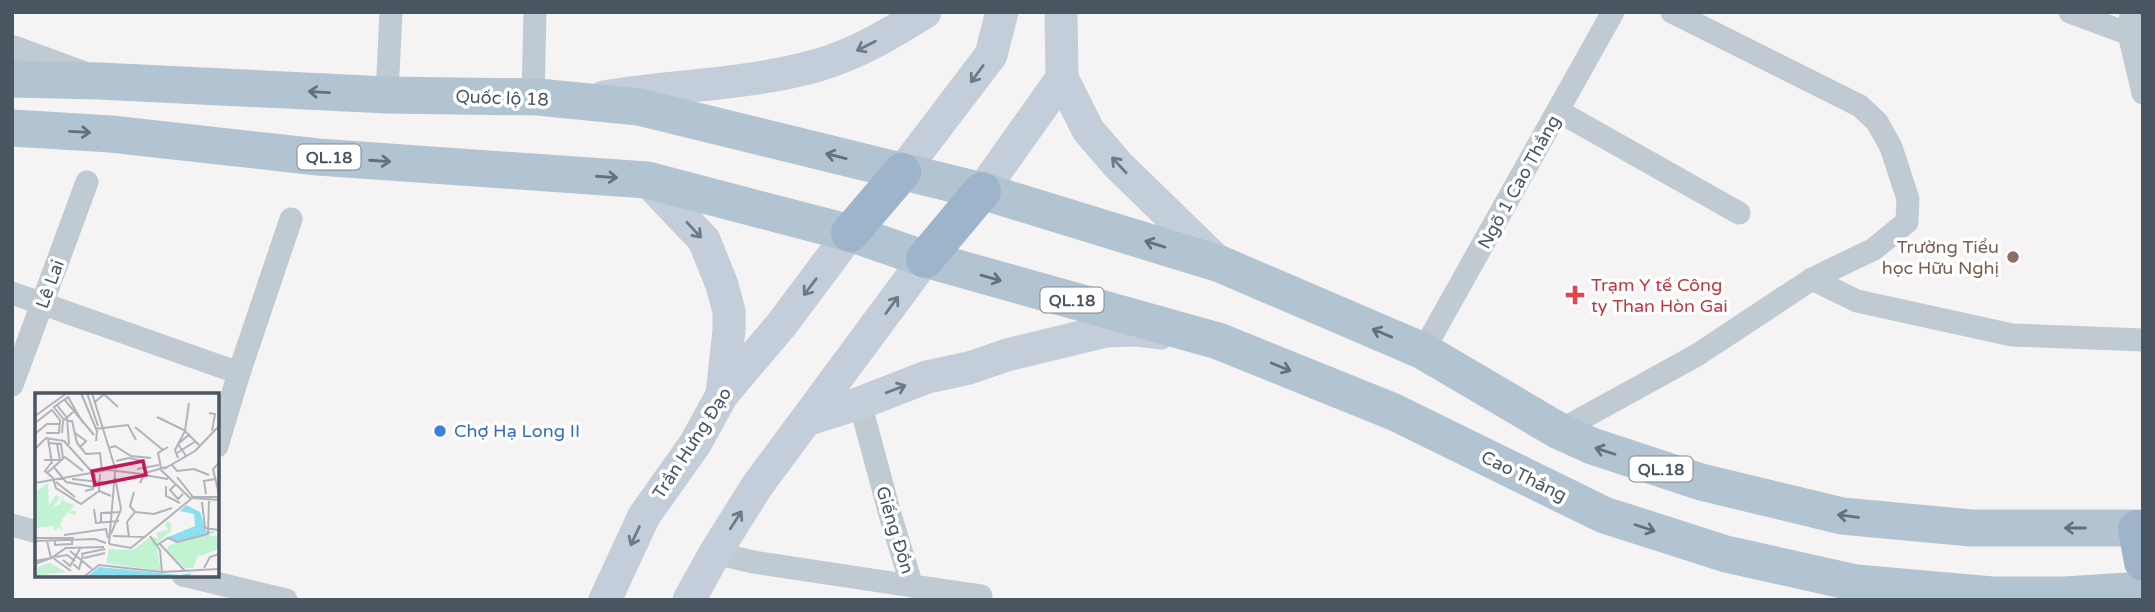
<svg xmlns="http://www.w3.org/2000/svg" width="2155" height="612" viewBox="0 0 2155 612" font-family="'Varela Round',sans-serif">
<rect width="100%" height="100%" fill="#f5f3f3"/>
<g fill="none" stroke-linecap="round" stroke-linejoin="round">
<g stroke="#c0cad2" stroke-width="23">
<polyline points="2070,12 2129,34"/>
<polyline points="2131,12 2129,34 2143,93"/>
<polyline points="387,95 391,12"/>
<polyline points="533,97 535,12"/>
<polyline points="1558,111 1739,213"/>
<polyline points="1812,279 1857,301 2012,335 2143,340"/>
<polyline points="12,293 239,373"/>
<polyline points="1423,351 1613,12"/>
<polyline points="12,385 87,182"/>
<polyline points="860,403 891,518 912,586 981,596 981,600"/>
<polyline points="1559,431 1697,355 1812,279 1874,249 1907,222 1908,199 1891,147 1877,122 1860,106 1672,12"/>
<polyline points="217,446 239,373 291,219"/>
<polyline points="12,525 37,532"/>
<polyline points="715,553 753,562 912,586"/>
<polyline points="183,575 286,600"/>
</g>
<polyline stroke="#c0cad2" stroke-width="28" points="12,49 83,75"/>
<g stroke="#c3ceda" stroke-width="33">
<polyline points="1062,78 1088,130 1118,165 1220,264"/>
<path d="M604,97C674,85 746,85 815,66C855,55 890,34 925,12"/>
<polyline points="902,172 991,55 1002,12"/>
<polyline points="647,180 704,240 722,285 729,311 729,330 722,395"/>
<polyline points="982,191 1062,78 1061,12"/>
<polyline points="809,419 860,403 927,377 969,368 1007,355 1106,331 1136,330 1160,333"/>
<polyline points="605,600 644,516 695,444 722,395 782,324 850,233"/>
<polyline points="689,600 715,553 757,486 925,259"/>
</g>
<g stroke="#b2c3d2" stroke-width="37">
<polyline points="12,79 99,81 387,95 538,97 639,107 982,191 1220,264 1423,351 1559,431 1592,446 1701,482 1842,516 1971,528 2143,528"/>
<polyline points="12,128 111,134 318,157 647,180 850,233 925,259 1218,341 1394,412 1604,515 1726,554 1856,583 1992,595 2065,595 2143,590"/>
</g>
<g stroke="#9eb4ca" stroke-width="38">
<polyline points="850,233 902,172"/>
<polyline points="925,259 982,191"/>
<polyline points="2137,529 2143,562"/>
</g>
</g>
<defs><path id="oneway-shaft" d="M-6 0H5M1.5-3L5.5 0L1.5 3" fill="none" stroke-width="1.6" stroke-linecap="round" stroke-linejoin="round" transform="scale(1.75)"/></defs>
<g stroke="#6e7a86">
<use href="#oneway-shaft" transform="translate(866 46) rotate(153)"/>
<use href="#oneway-shaft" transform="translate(977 74) rotate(126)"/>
<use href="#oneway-shaft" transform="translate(1119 165) rotate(-133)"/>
<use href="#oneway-shaft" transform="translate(694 230) rotate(47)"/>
<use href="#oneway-shaft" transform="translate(810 287) rotate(127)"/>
<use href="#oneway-shaft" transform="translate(892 305) rotate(-54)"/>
<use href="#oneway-shaft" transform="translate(896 389) rotate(-21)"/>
<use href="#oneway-shaft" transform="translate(736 520) rotate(-57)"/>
<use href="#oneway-shaft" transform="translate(635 536) rotate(115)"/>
</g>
<g stroke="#63717e">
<use href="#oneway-shaft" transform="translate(319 92) rotate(-177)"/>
<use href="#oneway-shaft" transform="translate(80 132) rotate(3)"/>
<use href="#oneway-shaft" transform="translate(836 156) rotate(-166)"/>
<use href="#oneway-shaft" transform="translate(380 161) rotate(4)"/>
<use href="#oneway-shaft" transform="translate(607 177) rotate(4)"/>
<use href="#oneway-shaft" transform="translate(1155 244) rotate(-163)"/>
<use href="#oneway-shaft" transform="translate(991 278) rotate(16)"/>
<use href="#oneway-shaft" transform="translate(1382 333) rotate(-157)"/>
<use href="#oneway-shaft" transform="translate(1281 367) rotate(22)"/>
<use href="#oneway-shaft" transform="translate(1605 451) rotate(-162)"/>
<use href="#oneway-shaft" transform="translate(1848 516) rotate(-172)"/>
<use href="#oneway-shaft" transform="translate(1645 528) rotate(18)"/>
<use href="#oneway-shaft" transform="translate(2075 528) rotate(-180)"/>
</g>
<circle fill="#8d6e63" stroke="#fff" stroke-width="2.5" cx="2013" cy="257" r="7"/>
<path fill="#e0444e" stroke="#fff" stroke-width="2.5" d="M1571.5 284.5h7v7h7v7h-7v7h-7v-7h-7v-7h7z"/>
<circle fill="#3f7fe0" stroke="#fff" stroke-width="2.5" cx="440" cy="431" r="7"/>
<g text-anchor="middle" stroke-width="7" stroke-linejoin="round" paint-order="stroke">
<g fill="#fff" stroke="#808991" stroke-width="2">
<rect x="297.5" y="144.5" width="63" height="25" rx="5"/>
<rect x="1040.5" y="287.5" width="63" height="25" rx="5"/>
<rect x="1629.5" y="456.5" width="63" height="25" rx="5"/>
</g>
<g font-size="16" font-weight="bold" fill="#495662">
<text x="329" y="163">QL.18</text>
<text x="1072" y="306">QL.18</text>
<text x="1661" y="475">QL.18</text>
</g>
<g font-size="18" fill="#495662" stroke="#fff">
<text transform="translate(502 98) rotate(2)" y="6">Quốc lộ 18</text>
<text transform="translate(1519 182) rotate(-61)" y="6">Ngõ 1 Cao Thắng</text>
<text transform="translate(50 284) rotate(-70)" y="6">Lê Lai</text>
<text transform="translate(692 443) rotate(-57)" y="6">Trần Hưng Đạo</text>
<text transform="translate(1524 476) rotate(26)" y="6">Cao Thắng</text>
<text transform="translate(895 530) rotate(73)" y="6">Giếng Đồn</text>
</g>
<g font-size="18" fill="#785e54" stroke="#fff" text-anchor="end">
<text x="1999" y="253">Trường Tiểu<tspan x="1999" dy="21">học Hữu Nghị</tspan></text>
</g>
<g font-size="18" fill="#be3a42" stroke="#fff" text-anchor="start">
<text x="1591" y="291">Trạm Y tế Công<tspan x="1591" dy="21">ty Than Hòn Gai</tspan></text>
</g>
<g font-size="18" fill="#366cbe" stroke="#fff" text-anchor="start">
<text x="454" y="437">Chợ Hạ Long II</text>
</g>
</g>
<g transform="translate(35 393)">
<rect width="184" height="184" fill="#f5f3f3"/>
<path d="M13,90L14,112L21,102L25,105L17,115L25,111L29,101L28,108L39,112L35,118H42L40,122L32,119L25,131L28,138L24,134L19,138V133L0,135V99ZM132,128L136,130V138L121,151L126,178L71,170L74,156L98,157L115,144L120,150L116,144L124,146L121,140L134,136L130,133ZM169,142L183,143L184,156L162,164L159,175H150L132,157L134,152ZM15,170L31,179L0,183V175Z" fill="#c1f3d3"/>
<path d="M151,112L165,119L171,138L181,139L141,148L131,145L160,133L159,121L145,118ZM64,174L145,182L156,180L155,183H53Z" fill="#8cdef1"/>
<path fill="none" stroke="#b0b4b9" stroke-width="2" d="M46,0L62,38L61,48M52,0L63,33M57,0L81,78M29,6L59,42M60,9L69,1L83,14M22,12L32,25L34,51M174,20L180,21L177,38M0,23L32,0M122,24L149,37L164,52M29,27L19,14L33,4L48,30M33,28H37L42,50L51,61L65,60L67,78M0,30L17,17L25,27L24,40H11M100,34L128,57M60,36L93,32L101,47M150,38L154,10M27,40L28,28L38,19M40,40L51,48L45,54M0,41L12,31H25M13,45L17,71M13,50L26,51L28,65M74,55L80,53L96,63L116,65M0,56L11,45L29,48L57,79M142,60L161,48M151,63L143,51L155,41M143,65L140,57L150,38M9,67H25L22,51M81,68L94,65L108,68M16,70L10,78L18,85L21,95L46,111L64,98M184,70L178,76L184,101M137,72L142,78L159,76L174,82M18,73L31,89L58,94M126,75L123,60L133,54M102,76L124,72M129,76L160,58L184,33M12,80L30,64L48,78M65,81L64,98L76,103M142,84L158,104M37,86L74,90M21,89L40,104M0,90L73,77L107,81L131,74M105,90L109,82L133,86M140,92L135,97L143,106L148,101M131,93V103L145,110M50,98L58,96L60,81M99,99L95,113L100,119M171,101L169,88L180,86M156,104H184M157,105L184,107M167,109L170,135L184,137M59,116L61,130L84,128M100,119L119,121L137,115M66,129V120L86,119M76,141L86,116L80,84M29,142L71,136L73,145M78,143L111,144M115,143L125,157L127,179M94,144L92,129L100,119M0,145H39M20,147V152L37,151V147M0,148L60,146L71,150M74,151L96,155L156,106L125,76M74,151L80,79M125,151L150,178M122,152L133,145L142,149L173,141L174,108M35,158L57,176M46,161L70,156M20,164L32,162L40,168M18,165L36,178M49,165L70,160M28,167L35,173L46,154M0,168L16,165L31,155L69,154M0,171L16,165L12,148M38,171L44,176L48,162M169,175L175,164L184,161M50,183L64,172L127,179L184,176"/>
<path fill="#c2185b" fill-opacity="0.15" stroke="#c2185b" stroke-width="3.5" d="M108,68L111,82L60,92L57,78Z"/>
<rect width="184" height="184" fill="none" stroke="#495662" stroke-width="3.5"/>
</g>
<rect width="2155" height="612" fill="none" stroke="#495662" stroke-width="28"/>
</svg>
